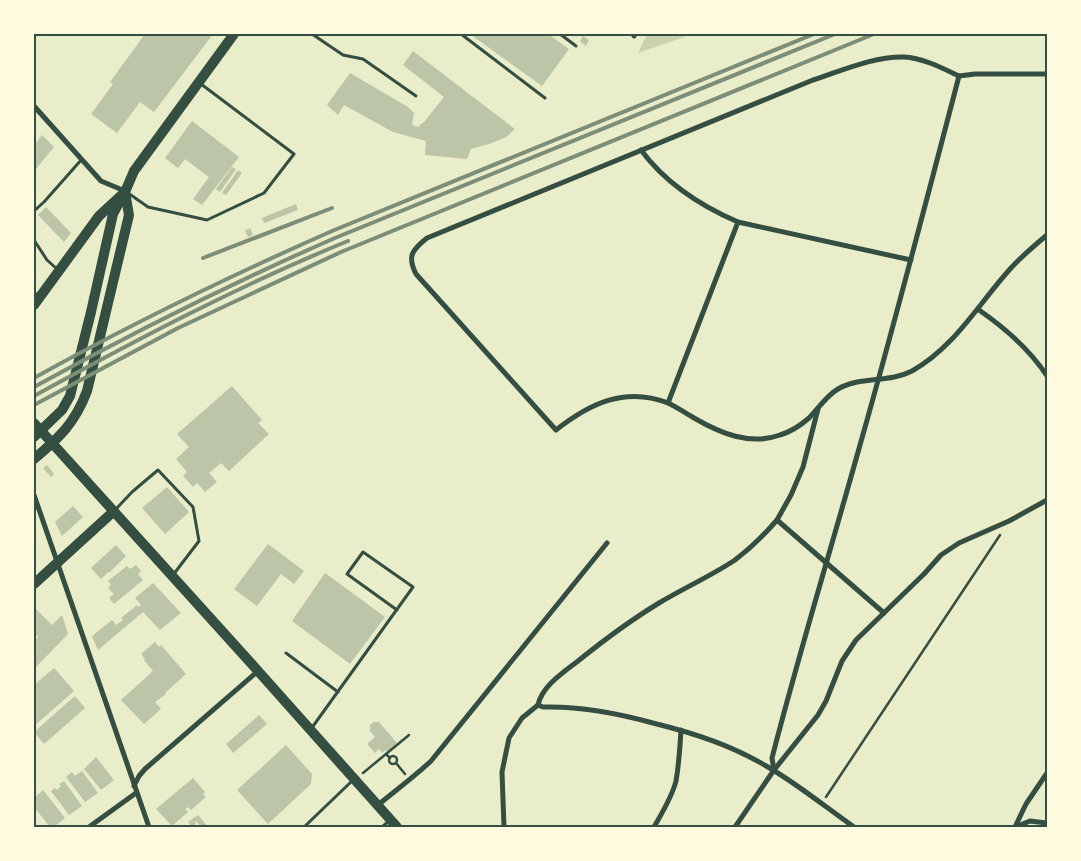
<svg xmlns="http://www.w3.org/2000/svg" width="1081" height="861" viewBox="0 0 1081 861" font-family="Poppins,sans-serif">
<rect width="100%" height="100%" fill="#e9edc9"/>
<polygon fill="#cad2ad" points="647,34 693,34 638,53"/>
<g fill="#bcc5a7">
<polygon points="145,34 213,34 154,112 140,102 117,133 91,114 113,84 110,82"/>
<polygon points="470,34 548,34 569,49 542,86"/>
<polygon points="583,36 589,40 586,46 580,41"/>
<polygon points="413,51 515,129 506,137 492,143 471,149 467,159 425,155 426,141 393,132 344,105 338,115 327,105 350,73 408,107 414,113 412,125 418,127 424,122 444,97 403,65"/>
<polygon points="192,121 239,157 202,205 193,199 209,177 185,159 178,168 165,158"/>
<polygon points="42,135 54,147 36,169 34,167 34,146"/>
<polygon points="232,167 236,169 220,192 216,189"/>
<polygon points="238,170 242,173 226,195 222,193"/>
<polygon points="296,204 298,210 264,223 262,218"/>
<polygon points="46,207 71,233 64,242 38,215"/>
<polygon points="250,228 253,235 248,237 245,231"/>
<polygon points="232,386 262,420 258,423 269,434 229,471 221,463 209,473 217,482 205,492 197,483 193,487 183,476 187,472 176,459 189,447 177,434"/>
<polygon points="47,465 54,474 51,477 43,468"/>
<polygon points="167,487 189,512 165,534 142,508"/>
<polygon points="73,506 83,517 62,536 55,522"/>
<polygon points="268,544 304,571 294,584 281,574 257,606 234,589"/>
<polygon points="116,545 126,556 110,572 108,572 101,579 91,568"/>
<polygon points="136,565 141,571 138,574 143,580 114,604 109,598 114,594 108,588 111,585 108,581 127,566 130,569"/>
<polygon points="325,573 385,617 350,664 292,621"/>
<polygon points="153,583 181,613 160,630 143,612 98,650 92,636 112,620 116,625 123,620 121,618 137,605 139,607 141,605 135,598"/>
<polygon points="34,607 52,625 62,615 68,634 34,669 34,641 38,637 34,632"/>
<polygon points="155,642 159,647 161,645 186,674 165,693 166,694 155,702 161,709 144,724 121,700 153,671 144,660 145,659 141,654"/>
<polygon points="54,668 74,691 34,726 34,685"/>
<polygon points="75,696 85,708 44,744 34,732"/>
<polygon points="259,715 267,724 233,753 226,744"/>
<polygon points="375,721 376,723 378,721 397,743 387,752 386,750 382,753 379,749 375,753 367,744 375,737 369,730 371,728 369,726"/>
<polygon points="286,745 312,774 311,784 268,824 237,790"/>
<polygon points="96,757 114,780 101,790 84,769"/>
<polygon points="82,771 98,793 85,802 66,777 72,772 75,776"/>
<polygon points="193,778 205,792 203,794 206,797 191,810 188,807 185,809 188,812 172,826 156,809"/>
<polygon points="64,781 82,806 69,815 51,791 55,788 57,790 61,786 59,784"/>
<polygon points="43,790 65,818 54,827 50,827 34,807 34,798"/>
<polygon points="198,815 208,827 201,827 196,821 195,822 196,824 192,827 188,822"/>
</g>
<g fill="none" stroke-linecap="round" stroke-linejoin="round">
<g stroke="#344e41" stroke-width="2.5">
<polyline points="386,754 409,735"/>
<circle cx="393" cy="760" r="4"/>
<polyline points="396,763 405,774"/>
<polyline points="363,773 386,754 390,758"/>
<polyline points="826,797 1000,535"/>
</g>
<g stroke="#344e41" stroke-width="3">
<polyline points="312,34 343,55 363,59 416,96"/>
<polyline points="461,34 545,98"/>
<polyline points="560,34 576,46"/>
<polyline points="128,193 148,207 207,220 264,193 294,154 201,84"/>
<polyline points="34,211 44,202 82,159"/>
<polyline points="34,240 47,260 57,269"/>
<polyline points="34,292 39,297"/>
<polyline points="116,509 132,492 158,470 193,507 199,541 173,575"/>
<polyline points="286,653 338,692"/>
<polyline points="311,729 413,587 363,552 347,574 397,610"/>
<polyline points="304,827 352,781"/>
<polyline points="382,827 390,820"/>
</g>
<g stroke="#344e41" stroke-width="5">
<polyline points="633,34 634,36"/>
<path d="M959,76C942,68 923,58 904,57C874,56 841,71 813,80L427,238C412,250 407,256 416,274L556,430C589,404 625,386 668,403C677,407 685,413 694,418C720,433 750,446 780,435C790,432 801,425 809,418C819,408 826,396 838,389C860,376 889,383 912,371C955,347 979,303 1011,268C1022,256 1035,245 1047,235"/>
<polyline points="34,106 101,181 125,191"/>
<path d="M641,150C666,184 701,206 738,222L911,260"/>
<path d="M979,310C1005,328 1030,350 1047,376"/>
<polyline points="668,403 738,222"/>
<polyline points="34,495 149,827"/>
<polyline points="777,520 791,495 803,467 818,409"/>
<path d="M774,770L772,758C799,653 831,549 860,445C895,322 927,199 959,76L975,74H1047"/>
<polyline points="134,786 139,776 145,769 258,671"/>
<path d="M378,805C396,790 414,777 431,761L607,543"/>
<polyline points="89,827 136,793"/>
<polyline points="504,827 502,772 509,738 522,718 538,705"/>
<path d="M654,827C662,813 672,797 676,781C679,764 680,747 681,730"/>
<polyline points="735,827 774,770 818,715 826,701 842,661 856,640 924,574 941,555 959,543 1009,521 1047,500"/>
<path d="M854,827C827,808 801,787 773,770C734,746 697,734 653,723C617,713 580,706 543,707L538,705C542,686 564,672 578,661C604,640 631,620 659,603C684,588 711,576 735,560C751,548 764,535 777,520L884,613"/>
<polyline points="1015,827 1026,804 1047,773"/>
<polyline points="1015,827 1030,821 1047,823"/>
</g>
<g stroke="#344e41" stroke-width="10">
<polyline points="34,305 99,216 125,192 134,171 234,34"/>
<polyline points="34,423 258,671 397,827"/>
<polyline points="34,437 62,410 70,396 91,312 113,214 120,201"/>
<path d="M34,459C60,437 75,423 87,391L129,215L125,192"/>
<polyline points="34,584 114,511"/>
</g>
<g stroke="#7c8e77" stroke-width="4">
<polyline points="203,258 332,208"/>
<path d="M34,378C131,324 230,276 332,231L814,34"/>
<path d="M34,387C132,333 232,283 335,238L835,34"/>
<path d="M34,396C136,340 240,285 348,241"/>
<polyline points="34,405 178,328 341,252 874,34"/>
</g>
</g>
<rect width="1081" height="861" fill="none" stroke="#fefae0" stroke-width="70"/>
<rect x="35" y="35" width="1011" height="791" fill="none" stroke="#344e41" stroke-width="2"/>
</svg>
